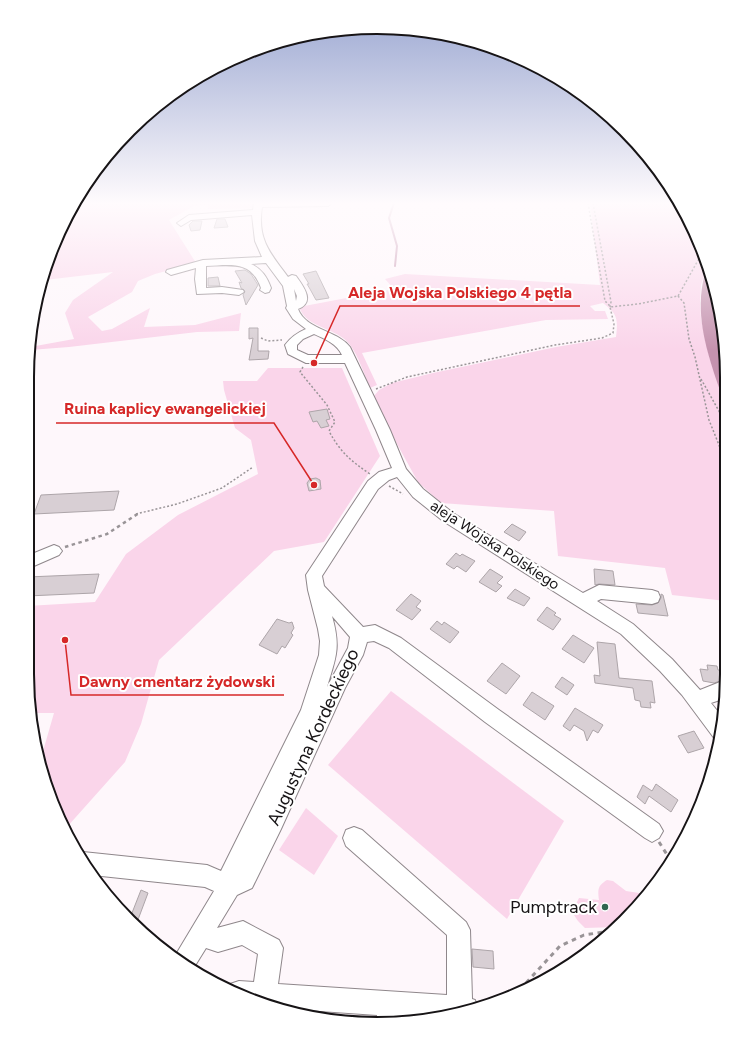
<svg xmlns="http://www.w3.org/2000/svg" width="754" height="1051" viewBox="0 0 754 1051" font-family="Figtree,sans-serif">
<rect width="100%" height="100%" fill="#fef7fb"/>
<g fill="#fad5ea">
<polygon points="74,203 253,203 252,208 208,209 208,205 194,206 169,220 196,263 155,274 138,281 132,292 88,317 102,331 112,329 150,308 144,327 195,325 241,313 239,331 197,332 69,347 30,350 30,347 74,339 65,313 73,300 113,272 45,280"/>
<path d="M590,203H678L691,222L706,270L701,285L700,301L701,319L710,360L724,399L726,601L672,595L665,568L558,556L554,511L441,503L418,482L397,444L374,396L379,390L392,383L433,373L556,347L616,337C618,320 618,314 603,303L590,306L595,311H605L608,319L546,320L362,353L377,385L370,388C365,376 358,355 350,345C337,327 307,329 299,307L394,289L385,279L405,274L600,285Z"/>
<polygon points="268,368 342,368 380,456 324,542 274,551 159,660 141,724 125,762 67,827 39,765 54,713 32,713 27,674 27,606 95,602 126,554 178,515 258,474 251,440 235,428 224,390 223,381 257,381"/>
<polygon points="391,691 564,821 507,919 328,765"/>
<polygon points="306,808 338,836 314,875 279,850"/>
<path d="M607,880L613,881L626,891L639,893L643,899L617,927L585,928L578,921L572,912L579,898L599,900C598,890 597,886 607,880Z"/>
</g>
<path fill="#c492ae" d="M706,270L724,331V399C720,391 717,382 714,373C703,339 695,305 706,270Z"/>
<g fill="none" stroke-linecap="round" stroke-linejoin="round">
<polyline stroke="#c492ae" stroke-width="2" points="394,203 389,218 397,246 395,266"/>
</g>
<g fill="#d8cfd4" stroke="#ada5a9">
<polygon points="217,219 225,219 228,227 214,228"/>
<polygon points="193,221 202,221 200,230 191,231 189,225"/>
<polygon points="245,270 251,274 258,285 246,305 243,295 245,291 241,288 239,282 242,283 235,271"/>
<polygon points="316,271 329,298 316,300 310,289 307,284 309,284 303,274"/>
<polygon points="218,277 220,286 208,286 208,278"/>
<polygon points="249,328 258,328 258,351 269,351 268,359 249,360 253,338 249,339"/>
<polygon points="327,409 330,419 326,420 329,426 321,428 317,421 313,422 309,412"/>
<polygon points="316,478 320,480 321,489 309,491 307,483 310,479"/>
<polygon points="119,491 114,510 34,514 41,495"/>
<polygon points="512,524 526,532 519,541 504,532"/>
<polygon points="456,553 460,556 462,554 475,561 466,572 457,566 454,569 446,564"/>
<polygon points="490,569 503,577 497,583 502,586 496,592 479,582"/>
<polygon points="594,569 613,571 615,585 599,584 595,585"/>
<polygon points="99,574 94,593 27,596 27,577"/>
<polygon points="515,589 530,598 524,606 507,598"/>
<polygon points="411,594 421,601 416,607 421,610 412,620 396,610"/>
<polygon points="661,594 663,595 668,616 638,613 636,604 652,605 658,603 661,598"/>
<polygon points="547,607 556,613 554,615 561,619 553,630 537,620"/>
<polygon points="277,619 289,623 292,622 294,628 291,633 293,635 285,648 282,646 277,654 259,645"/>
<polygon points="437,621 442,625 444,622 459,632 450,643 430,629"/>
<polygon points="573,635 594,648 584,663 562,649"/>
<polygon points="597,642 615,644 619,678 652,681 655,703 650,702 651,708 641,707 640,701 635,700 633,688 595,683 594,675 600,676"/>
<polygon points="502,663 520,676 506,694 487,681"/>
<polygon points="707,665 717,666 718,670 726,671 726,682 720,681 714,683 703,681 700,669 708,670"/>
<polygon points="562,677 574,685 567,695 555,687"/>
<polygon points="532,692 554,706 545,720 523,705"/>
<polygon points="575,708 603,725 598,733 593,730 587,741 584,731 574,725 570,731 563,726"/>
<polygon points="694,731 704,748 688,753 678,736"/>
<polygon points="656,784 678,800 671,812 649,796 645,804 637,797 643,785 652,791"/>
<polygon points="141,890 148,893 136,925 130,918"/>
<polygon points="472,949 493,951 494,969 473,967"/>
</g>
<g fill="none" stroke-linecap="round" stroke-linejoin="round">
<g stroke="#8f878b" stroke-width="2">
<g id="minor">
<path d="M254,203H332L328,206L262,207C257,239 270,253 288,277L292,275L296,276C303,286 316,302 298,309C306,330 337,330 350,347L390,430L406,469L423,489L453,513L583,593L599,585L652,590L658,592L660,597L658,602L652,604L601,599L597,601L633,624L672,659L700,690L720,682L726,683V701L720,700L711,703L723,718L719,740L714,738L682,695L660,671L621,634L443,521L413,497L397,477L389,480L378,489L322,576L324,586L363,627L375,625L401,638L499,710L659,824L663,831L659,838L652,842L645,838L485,722L389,648L374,641L367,642L363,655L345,688L281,829L252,888L237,895L217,928L243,921L279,940L283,948L278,984L447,995V935L346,846L343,838L346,830L354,827L362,830L466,922L470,930L472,999L475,1000L477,1006L431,1019L402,1017L401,1021H377V1015L291,1009L228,990L230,984L239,981L254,982L258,954L242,945L218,952L206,948L193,969L175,956L214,891L205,887L92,875L86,868L79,854L83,852L207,865L221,871L301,710L319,655L320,641L318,629L308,590L306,575L368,481L379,472L392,468L376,430L345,363H306L288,354L285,345C291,337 297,333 306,329L293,319L286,308L287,306L283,286L266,263L251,264C262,269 267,277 271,288L269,292L265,293L260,290L261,288C251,260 231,265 206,266V288L222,287L243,290L244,292L239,295L222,293L197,294L195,279L196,268L171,275L166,272L167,270L203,260L262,257L255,241L252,215L191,220L181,226L177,223L189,215L253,210ZM294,289L297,296L296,301ZM314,334C325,339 337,344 342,355H308L297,350V345L303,339ZM332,616L350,637L348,648L327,687C336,657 341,648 332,616Z"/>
<polygon points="54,545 59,547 62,551 59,555 27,569 27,556"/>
</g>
</g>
<g stroke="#999497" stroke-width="1.5" stroke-dasharray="2 2" stroke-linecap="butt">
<polyline points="588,203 605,301 610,306"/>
<polyline points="593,203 611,302 610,307"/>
<polyline points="678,296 684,303 689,339 695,357 709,420 725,460"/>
<polyline points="261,338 268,341 282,340"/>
<path d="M303,367L300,372L327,405L335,422L329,431C340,452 351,461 370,474"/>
<polyline points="701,379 725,422"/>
<polyline points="376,389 407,377 555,345 602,338 613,333 614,324 610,307 638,304 678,296 701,255"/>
<polyline points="719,446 725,447"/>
<polyline points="389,486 403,494"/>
<polyline points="136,514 177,504 222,488 253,467"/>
</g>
<polyline stroke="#999497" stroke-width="2.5" stroke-dasharray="3.5 3.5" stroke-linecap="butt" points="65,547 107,534 139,513"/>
<g stroke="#999497" stroke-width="3" stroke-dasharray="4.5 4.5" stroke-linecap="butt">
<polyline points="659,842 671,861"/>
<polyline points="514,996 560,946 584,935 604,932 611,933"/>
</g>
<use href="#minor" fill="#fff" fill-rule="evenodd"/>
</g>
<linearGradient id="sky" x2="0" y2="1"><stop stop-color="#99a6d1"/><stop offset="0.58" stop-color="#fffbfd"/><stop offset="1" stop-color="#fffbfd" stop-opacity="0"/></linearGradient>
<rect width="754" height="350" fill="url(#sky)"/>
<circle fill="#2f6750" stroke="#fff" stroke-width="1.5" cx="605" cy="907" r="4"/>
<g text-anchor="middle" stroke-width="4" stroke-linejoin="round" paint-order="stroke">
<g font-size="15" fill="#171416" stroke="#fff">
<text transform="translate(495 545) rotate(33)" y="5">aleja Wojska Polskiego</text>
</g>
<g font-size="18" fill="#171416" stroke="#fff">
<text transform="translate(313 737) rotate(-65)" y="6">Augustyna Kordeckiego</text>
</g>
<g font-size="18" fill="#171416" stroke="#fff" text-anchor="end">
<text x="597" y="913">Pumptrack</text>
</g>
</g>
<path d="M0 0H754V1051H0ZM377 34H377A343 343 0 0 1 720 377V674A343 343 0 0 1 377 1017H377A343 343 0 0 1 34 674V377A343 343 0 0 1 377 34Z" fill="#fff" fill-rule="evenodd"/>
<path fill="none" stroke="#171416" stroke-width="2" d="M377 34H377A343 343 0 0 1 720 377V674A343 343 0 0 1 377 1017H377A343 343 0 0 1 34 674V377A343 343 0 0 1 377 34Z"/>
<path fill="none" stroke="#d62828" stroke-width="1.5" d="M314 363L340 306H580M314 485L274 423H56M65 640L71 695H284"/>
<g fill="#d62828" stroke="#fff" stroke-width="1.5">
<circle cx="314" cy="363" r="4"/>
<circle cx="314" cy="485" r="4"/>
<circle cx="65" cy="640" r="4"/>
</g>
<g font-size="16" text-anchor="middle" font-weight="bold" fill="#d62828" stroke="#fff" stroke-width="4" stroke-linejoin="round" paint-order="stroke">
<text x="460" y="298">Aleja Wojska Polskiego 4 pętla</text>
<text x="165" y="414">Ruina kaplicy ewangelickiej</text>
<text x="177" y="687">Dawny cmentarz żydowski</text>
</g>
</svg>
